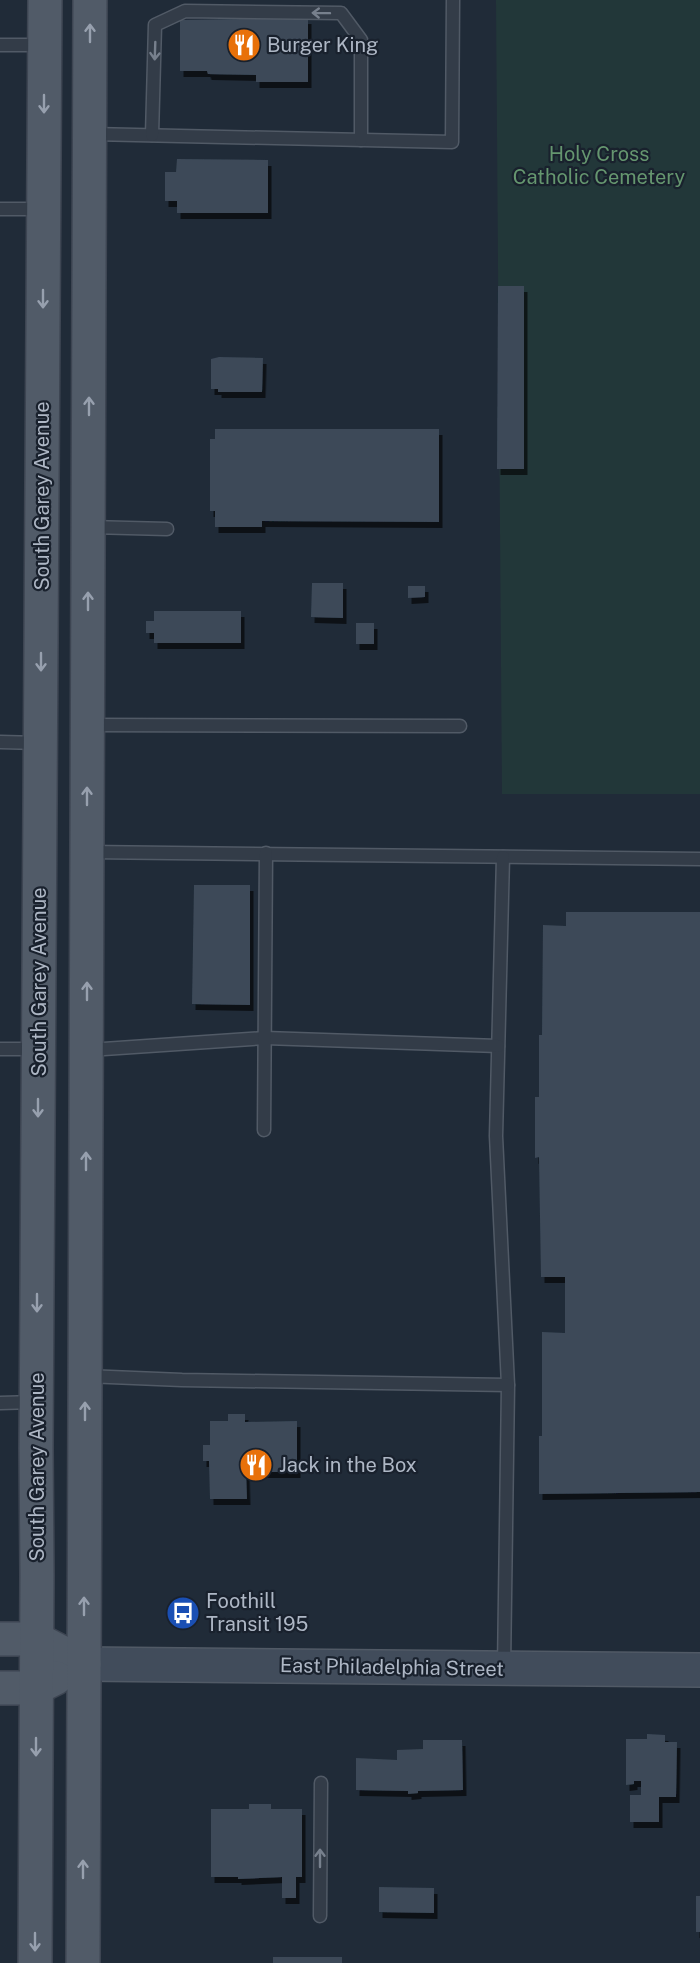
<svg xmlns="http://www.w3.org/2000/svg" width="700" height="1963" viewBox="0 0 700 1963" font-family="'Public Sans',sans-serif">
<defs>
<filter id="shadow"><feDropShadow dx="3.5" dy="6" stdDeviation="0" flood-color="#0009"/></filter>
</defs>
<rect width="100%" height="100%" fill="#202b38"/>
<polygon fill="#223739" points="496,0 700,0 700,794 502,794"/>
<g fill="#3c4958" filter="url(#shadow)">
<polygon points="308,18 308,82 256,82 256,75 208,74 207,71 180,71 180,20"/>
<polygon points="177,159 268,160 268,213 177,213 177,201 165,201 165,172 176,172"/>
<polygon points="498,286 524,286 524,469 497,469"/>
<polygon points="219,357 263,358 262,392 218,392 218,389 211,389 211,359"/>
<polygon points="215,429 439,429 439,522 262,521 262,527 215,527 215,511 210,511 210,439 215,439"/>
<polygon points="312,583 343,583 343,618 311,617"/>
<polygon points="408,586 425,586 425,597 408,598"/>
<polygon points="154,611 241,611 241,643 154,643 154,633 146,633 146,621 154,621"/>
<rect x="356" y="623" width="18" height="21"/>
<polygon points="194,885 250,885 250,1005 192,1004"/>
<polygon points="566,912 700,912 700,1492 539,1494 539,1436 542,1436 542,1332 565,1333 565,1277 541,1277 539,1157 535,1158 535,1097 539,1097 539,1035 542,1035 543,925 566,926"/>
<polygon points="228,1414 245,1414 245,1422 297,1421 297,1472 246,1472 247,1499 210,1499 209,1461 203,1461 203,1445 210,1445 210,1421 228,1421"/>
<polygon points="647,1734 665,1735 665,1742 677,1742 676,1797 659,1797 659,1822 630,1822 630,1795 641,1795 641,1781 634,1781 634,1784 626,1785 626,1739 647,1739"/>
<polygon points="423,1740 462,1740 463,1790 418,1791 418,1793 408,1794 408,1791 356,1790 356,1758 397,1760 397,1750 423,1749"/>
<polygon points="249,1804 271,1804 271,1809 302,1809 302,1877 296,1877 296,1898 282,1898 282,1877 238,1879 238,1877 211,1877 211,1809 249,1809"/>
<polygon points="379,1887 434,1888 434,1913 379,1912"/>
<rect x="696" y="1896" width="4" height="36"/>
<rect x="273" y="1957" width="69" height="6"/>
</g>
<g fill="none" stroke-linecap="round" stroke-linejoin="round">
<g stroke="#515a66" stroke-width="15">
<g id="lane">
<polyline points="0,45 43,45"/>
<polyline points="92,134 452,142 453,0"/>
<polyline points="152,135 155,25 185,11 341,13 361,40 361,140"/>
<polyline points="0,209 43,209"/>
<polyline points="90,527 167,529"/>
<polyline points="89,725 460,726"/>
<polyline points="0,742 39,743"/>
<polyline points="88,852 700,859"/>
<polyline points="503,857 496,1136 508,1385 504,1668"/>
<polyline points="0,1049 38,1049"/>
<polyline points="89,1050 265,1038 498,1046"/>
<polyline points="264,1130 266,853"/>
<polyline points="86,1376 182,1380 508,1385"/>
<polyline points="0,1403 35,1402"/>
<polyline points="320,1916 321,1783"/>
</g>
</g>
<g stroke="#515a66" stroke-width="36">
<polyline id="secondary" points="84,1664 700,1670"/>
</g>
<g stroke="#3d4552" stroke-width="36">
<g id="primary">
<polyline points="0,1639 36,1639 84,1664"/>
<polyline points="0,1688 36,1688 56,1678"/>
<polyline points="35,1963 37,1575 36,1448 45,0"/>
<polyline points="83,1963 90,0"/>
</g>
</g>
<use href="#lane" stroke="#333c48" stroke-width="12"/>
<use href="#secondary" stroke="#414c5b" stroke-width="33"/>
<use href="#primary" stroke="#515b68" stroke-width="33"/>
</g>
<defs><path id="oneway-shaft" d="M-6 0H5M1.5-3L5.5 0L1.5 3" fill="none" stroke-width="1.6" stroke-linecap="round" stroke-linejoin="round" transform="scale(1.5)"/></defs>
<g stroke="#77808d">
<use href="#oneway-shaft" transform="translate(321 13) rotate(-179)"/>
<use href="#oneway-shaft" transform="translate(155 51) rotate(92)"/>
<use href="#oneway-shaft" transform="translate(320 1858) rotate(-90)"/>
</g>
<g stroke="#97a0ae">
<use href="#oneway-shaft" transform="translate(90 33) rotate(-90)"/>
<use href="#oneway-shaft" transform="translate(44 104) rotate(90)"/>
<use href="#oneway-shaft" transform="translate(43 299) rotate(90)"/>
<use href="#oneway-shaft" transform="translate(89 406) rotate(-90)"/>
<use href="#oneway-shaft" transform="translate(88 601) rotate(-90)"/>
<use href="#oneway-shaft" transform="translate(41 662) rotate(90)"/>
<use href="#oneway-shaft" transform="translate(87 796) rotate(-90)"/>
<use href="#oneway-shaft" transform="translate(87 991) rotate(-90)"/>
<use href="#oneway-shaft" transform="translate(38 1108) rotate(90)"/>
<use href="#oneway-shaft" transform="translate(86 1161) rotate(-90)"/>
<use href="#oneway-shaft" transform="translate(37 1303) rotate(90)"/>
<use href="#oneway-shaft" transform="translate(85 1411) rotate(-90)"/>
<use href="#oneway-shaft" transform="translate(84 1606) rotate(-90)"/>
<use href="#oneway-shaft" transform="translate(36 1747) rotate(90)"/>
<use href="#oneway-shaft" transform="translate(83 1869) rotate(-90)"/>
<use href="#oneway-shaft" transform="translate(35 1942) rotate(90)"/>
</g>
<defs>
<g id="restaurant-disc" transform="scale(1.725)"><circle r="9.5" fill="#e8710a" stroke="#19212d"/><path d="M-5-6h1v4h1v-4h1v4h1v-4h1v5L-1.5 .5V6h-2V.5L-5-1ZM5-6V6H3V1.5H1.5Q1.5-4 5-6Z" fill="#fff"/></g>
<g id="bus-disc" transform="scale(1.725)"><circle r="9.5" fill="#1a4fb4" stroke="#19212d"/><path d="M-5-6H5V4H4V6H2V4H-2V6H-4V4H-5ZM-3.5-4V0h7V-4ZM-3.5 1.2v1.5H-2V1.2ZM2 1.2v1.5H3.5V1.2Z" fill="#fff"/></g>
</defs>
<g fill-rule="evenodd">
<use href="#restaurant-disc" x="244" y="45"/>
<use href="#restaurant-disc" x="256" y="1465"/>
<use href="#bus-disc" x="183" y="1613"/>
</g>
<g text-anchor="middle" stroke-width="4.5" stroke-linejoin="round" paint-order="stroke">
<g font-size="20" fill="#aeb7c5" stroke="#19212d" text-anchor="start">
<text x="267" y="52">Burger King</text>
<text x="279" y="1472">Jack in the Box</text>
<text x="206" y="1608">Foothill<tspan x="206" dy="23">Transit 195</tspan></text>
</g>
<g font-size="20" fill="#65966f" stroke="#19212d">
<text x="599" y="161">Holy Cross<tspan x="599" dy="23">Catholic Cemetery</tspan></text>
</g>
<g font-size="20" fill="#aeb7c5" stroke="#19212d">
<text transform="translate(42 496) rotate(-90)" y="7">South Garey Avenue</text>
<text transform="translate(39 982) rotate(-90)" y="7">South Garey Avenue</text>
<text transform="translate(37 1467) rotate(-90)" y="7">South Garey Avenue</text>
<text transform="translate(392 1667) rotate(1)" y="7">East Philadelphia Street</text>
</g>
</g>
</svg>
